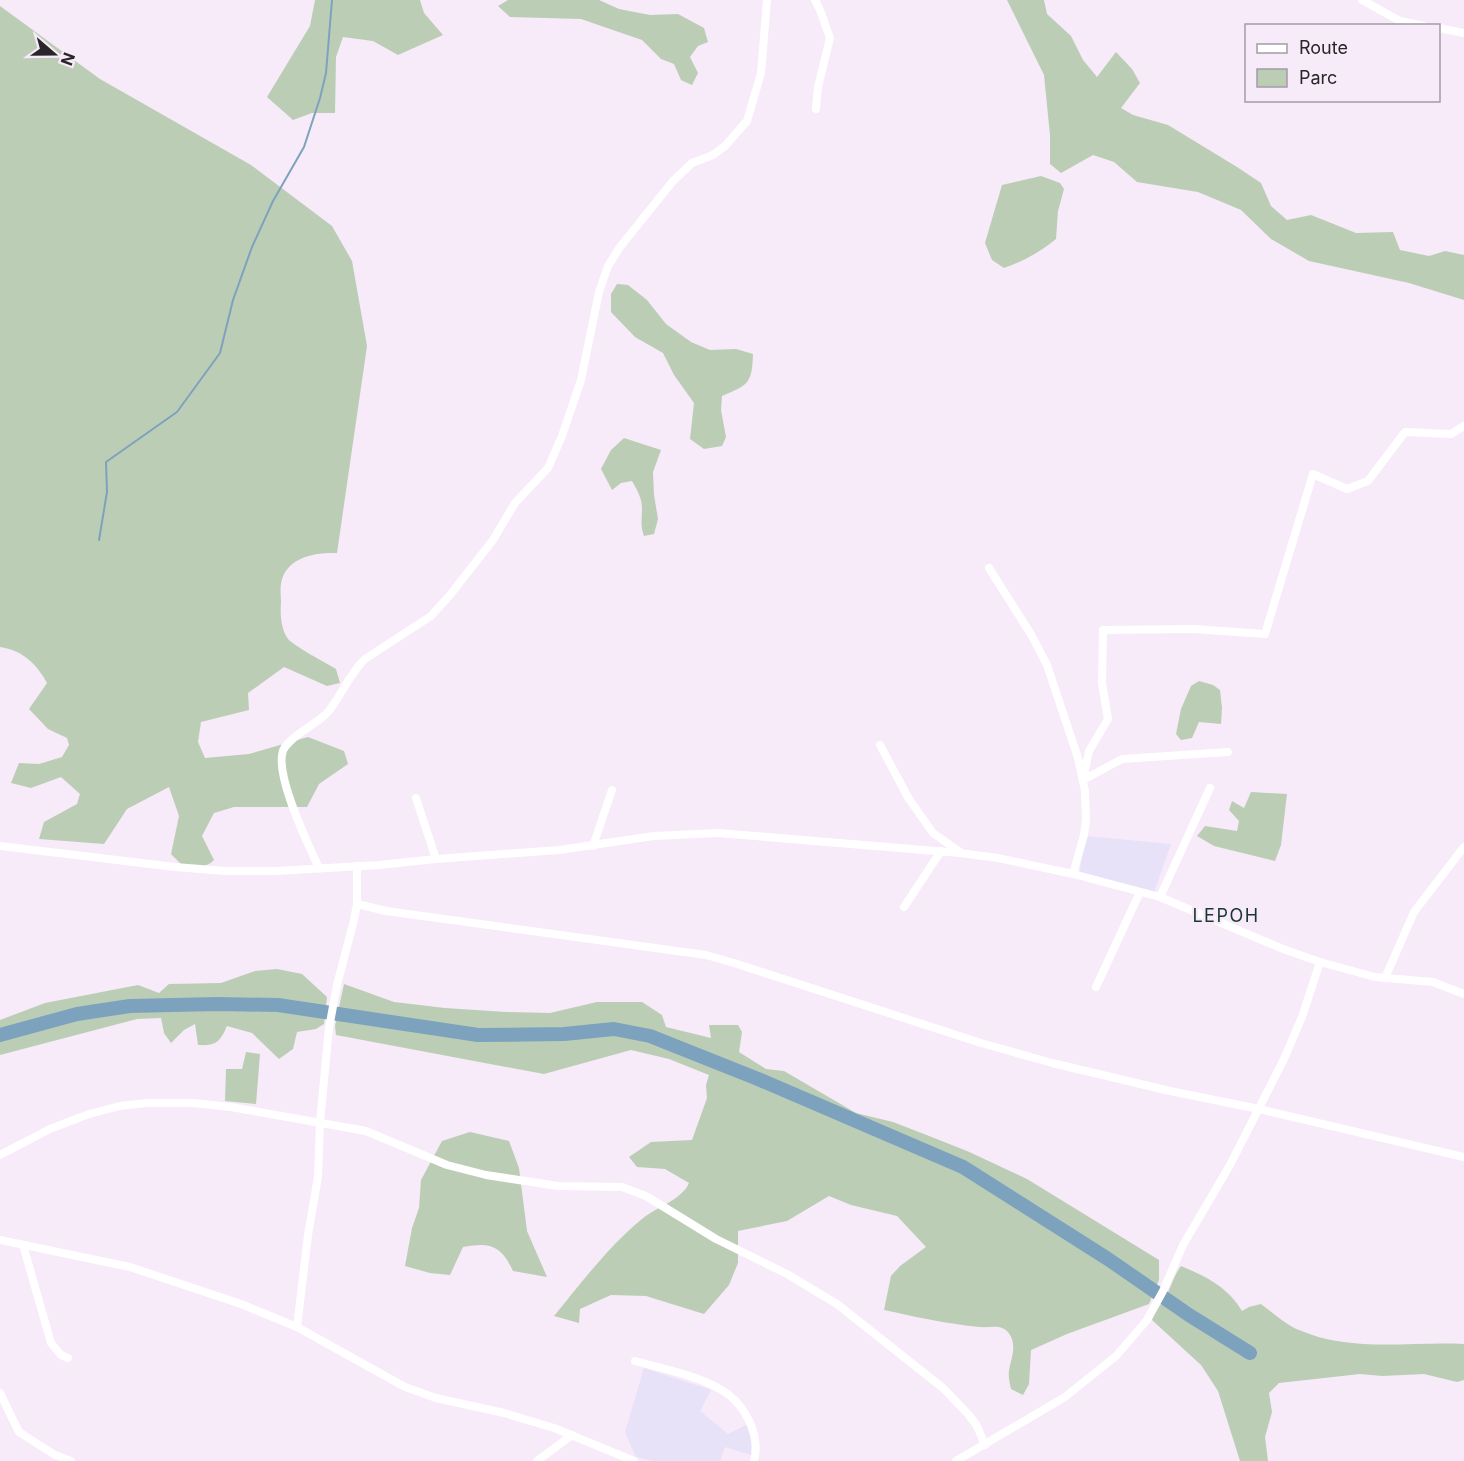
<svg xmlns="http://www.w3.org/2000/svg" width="1464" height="1461" viewBox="0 0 1464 1461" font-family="Inter,sans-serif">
<rect width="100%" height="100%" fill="#f7eaf9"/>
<g fill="#e7e2f8">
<polygon points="1086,836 1171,844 1153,895 1079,880 1082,852"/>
<polygon points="644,1368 711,1390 700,1411 728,1434 746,1425 752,1440 751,1455 725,1447 720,1461 652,1461 636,1457 625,1432"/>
</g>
<g fill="#bbceb5">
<polygon points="315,0 420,0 424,13 443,35 398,55 373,41 343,37 336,57 335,113 312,113 293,120 267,97 310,26"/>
<polygon points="508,0 599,0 619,9 650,15 678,14 704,28 708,42 698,46 690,57 698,73 692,85 681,80 674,64 661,59 642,40 581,19 510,17 498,6"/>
<polygon points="1007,0 1044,0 1047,14 1071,36 1083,60 1097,77 1116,52 1132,69 1140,83 1121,108 1133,115 1168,125 1237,167 1261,183 1271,206 1287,220 1311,215 1356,233 1393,232 1400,250 1429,256 1445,251 1464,255 1464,300 1409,283 1309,261 1271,239 1241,210 1198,192 1137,182 1114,162 1093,155 1061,173 1050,164 1050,135 1044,75"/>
<path d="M0,6L100,79L251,165L332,226L352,261L367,346L337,553C316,552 285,557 281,584C280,590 281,597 281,603C280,614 281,630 288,639C294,646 326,663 336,669L340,683L327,686L284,667L248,693L249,710L201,722L198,742L205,758L249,754L308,737L344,751L348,764L319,784L307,807H234L214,813L202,836L214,860C205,869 195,867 183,866L171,854L179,816L169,787L127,809L104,844L39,839L44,822L77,804L80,794L61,777L31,788L11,783L19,763L39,764L62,757L69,745L67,738L48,729L29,709L47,683C37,664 22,650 0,647Z"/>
<path d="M1041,176L1060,183L1064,189L1058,211L1056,239C1040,252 1024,261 1004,268L992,260L985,243L1002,185Z"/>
<path d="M617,284L628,285L647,300L666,324L691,342L710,350L736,349L753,354C752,384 748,385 722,396L721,410L726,437L722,446L704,449L690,439L694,403L674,375L663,353L635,337L611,312V294Z"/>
<path d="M624,438L661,450L653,472L654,495L658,519L654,534L644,536C640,525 642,520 642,508C642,498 637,490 632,481L621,483L612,490L601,469L611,450Z"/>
<polygon points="1199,681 1213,685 1220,690 1222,708 1221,724 1199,722 1192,738 1181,740 1176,734 1181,709 1191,686"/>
<polygon points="1251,792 1287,794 1281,845 1275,861 1214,846 1197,836 1205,826 1237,831 1239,821 1229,810 1232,801 1244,808"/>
<path d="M277,969L302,974L327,997L324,1024L316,1029L297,1032L293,1049L279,1059L252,1033L227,1026C220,1042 216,1046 198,1045L195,1024L184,1030L171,1043L164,1033L161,1018L137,1019L0,1055V1020L45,1003L138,985L159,993L169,984L221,983L255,971Z"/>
<path d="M344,984L394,1002L445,1008L506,1012L550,1013L597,1002H642L662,1015L666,1027L711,1038L709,1025H738L742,1032L739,1052L766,1069L784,1071L856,1113L893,1122L924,1134L967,1151L1027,1179L1159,1260V1280L1149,1304L1067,1334L1031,1350L1029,1384L1023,1395L1011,1389C1010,1384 1008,1377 1009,1371C1011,1358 1017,1347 1010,1335C1003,1323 991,1328 980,1327C948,1324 916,1317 884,1310L891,1276L900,1266L926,1247L897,1216L851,1205L829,1196L787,1221L738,1231V1263L729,1285L704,1314L646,1296L611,1295L580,1309L579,1323L554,1316C582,1282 608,1247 642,1219C656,1207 682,1200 689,1183L665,1169L637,1167L629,1157L651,1142L692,1140L707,1098L706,1085L709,1075L669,1059L631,1050L544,1074L336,1035L335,1026Z"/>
<polygon points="246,1052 260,1054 256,1104 225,1101 226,1069 242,1069"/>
<path d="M470,1132L509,1141L519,1168L527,1231L547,1277L513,1271C501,1245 490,1242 463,1247L450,1275L430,1273L405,1266L412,1228L419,1208L421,1180L442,1141Z"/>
<path d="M1181,1266C1205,1276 1228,1287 1242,1311L1249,1307L1261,1304C1273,1313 1286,1325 1299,1330C1352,1353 1409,1341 1464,1344V1380L1457,1382L1424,1374L1382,1376L1360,1374L1279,1383L1269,1393L1272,1412L1265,1437L1268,1461H1240L1218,1391L1201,1365L1152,1320L1155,1309C1168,1302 1171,1279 1181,1266Z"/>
</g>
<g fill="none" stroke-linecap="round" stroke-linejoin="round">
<polyline stroke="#7da2bd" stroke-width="2" points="99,540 107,492 106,462 177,412 220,353 233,300 252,247 273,201 304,147 320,98 326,73 332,0"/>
<polyline stroke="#7da2bd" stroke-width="14" points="0,1035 77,1014 130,1006 217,1004 278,1005 478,1035 564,1034 614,1029 650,1036 758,1079 963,1167 1108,1259 1189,1315 1250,1353"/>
<g stroke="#fff" stroke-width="8">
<polyline points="815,0 820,10 830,38 818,87 816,109"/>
<polyline points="1362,0 1400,21 1424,26"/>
<polyline points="1438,28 1464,33"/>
<polyline points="989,568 1032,636 1047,665 1078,758 1085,791 1086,820 1084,835 1073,874"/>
<polyline points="880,745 909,799 933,833 960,852"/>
<polyline points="1228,752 1122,759 1083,780 1089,751 1108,719 1102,683 1103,630 1194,629 1265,634 1313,474 1347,489 1368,481 1405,432 1451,434 1464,426"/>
<polyline points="416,798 436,859"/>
<polyline points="0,846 175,867 225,871 277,871 379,865 436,859 559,850 654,836 718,833 960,853 998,858 1073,874 1160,897 1283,949 1320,962 1375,977 1433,982 1464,994"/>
<polyline points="593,846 612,790"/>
<path d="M319,868C309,846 270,767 285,747C296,732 316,725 328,712C342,695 349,674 365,659L431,616L450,595L493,540L515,503L548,468L562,436L581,380L599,292L608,266L620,247L673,181L692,163L713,155L725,146L747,121L761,73L767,0"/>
<polyline points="1160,897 1210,788"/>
<polyline points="357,904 386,911 706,955 734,963 981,1043 1052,1063 1170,1091 1259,1109 1464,1157"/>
<polyline points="904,907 941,851"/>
<polyline points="1385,978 1414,912 1464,847"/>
<polyline points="1096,987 1140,892"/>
<polyline points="0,1155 50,1129 89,1114 120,1106 146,1103 193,1103 231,1107 366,1131 447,1165 486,1175 558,1186 622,1187 646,1196 716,1239 787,1274 837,1304 943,1388 968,1414 977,1426 985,1445"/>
<polyline points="0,1240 130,1267 241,1304 297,1327 405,1387 436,1398 504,1413 554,1428 634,1461"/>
<polyline points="23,1245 51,1343 61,1355 68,1358"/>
<polyline points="297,1327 308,1235 318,1177 320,1122 329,1028 337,985 354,920 357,904 357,866"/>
<path d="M635,1361C663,1369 695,1375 720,1389C744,1402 761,1434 754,1461"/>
<polyline points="0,1393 19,1432 55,1455 71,1461"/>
<polyline points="537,1461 572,1435"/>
<polyline points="956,1461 1065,1397 1116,1356 1147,1320 1163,1291 1183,1245 1230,1165 1284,1059 1302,1017 1320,962"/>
</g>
</g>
<g text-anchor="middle" stroke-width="4.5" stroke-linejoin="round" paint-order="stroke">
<g font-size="18" letter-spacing="1.5" fill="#163733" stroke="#f7eaf9">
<text x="1226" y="922">LEPOH</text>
</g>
</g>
<rect x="1245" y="24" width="195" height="78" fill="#f7eaf9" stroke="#a59ba6" stroke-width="1.5"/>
<rect x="1257" y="44" width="30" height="9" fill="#ffffff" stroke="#a59ba6" stroke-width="1.5"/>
<text x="1299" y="54" font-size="18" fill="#29252a">Route</text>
<rect x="1257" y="69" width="30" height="18" fill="#bbceb5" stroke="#a59ba6" stroke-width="1.5"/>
<text x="1299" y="84" font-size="18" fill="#29252a">Parc</text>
<g transform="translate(54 54) rotate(110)" stroke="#f7eaf9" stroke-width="4.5" paint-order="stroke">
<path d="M0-4.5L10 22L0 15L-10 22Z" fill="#29252a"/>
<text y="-9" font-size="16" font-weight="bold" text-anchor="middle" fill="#29252a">N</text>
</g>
</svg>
